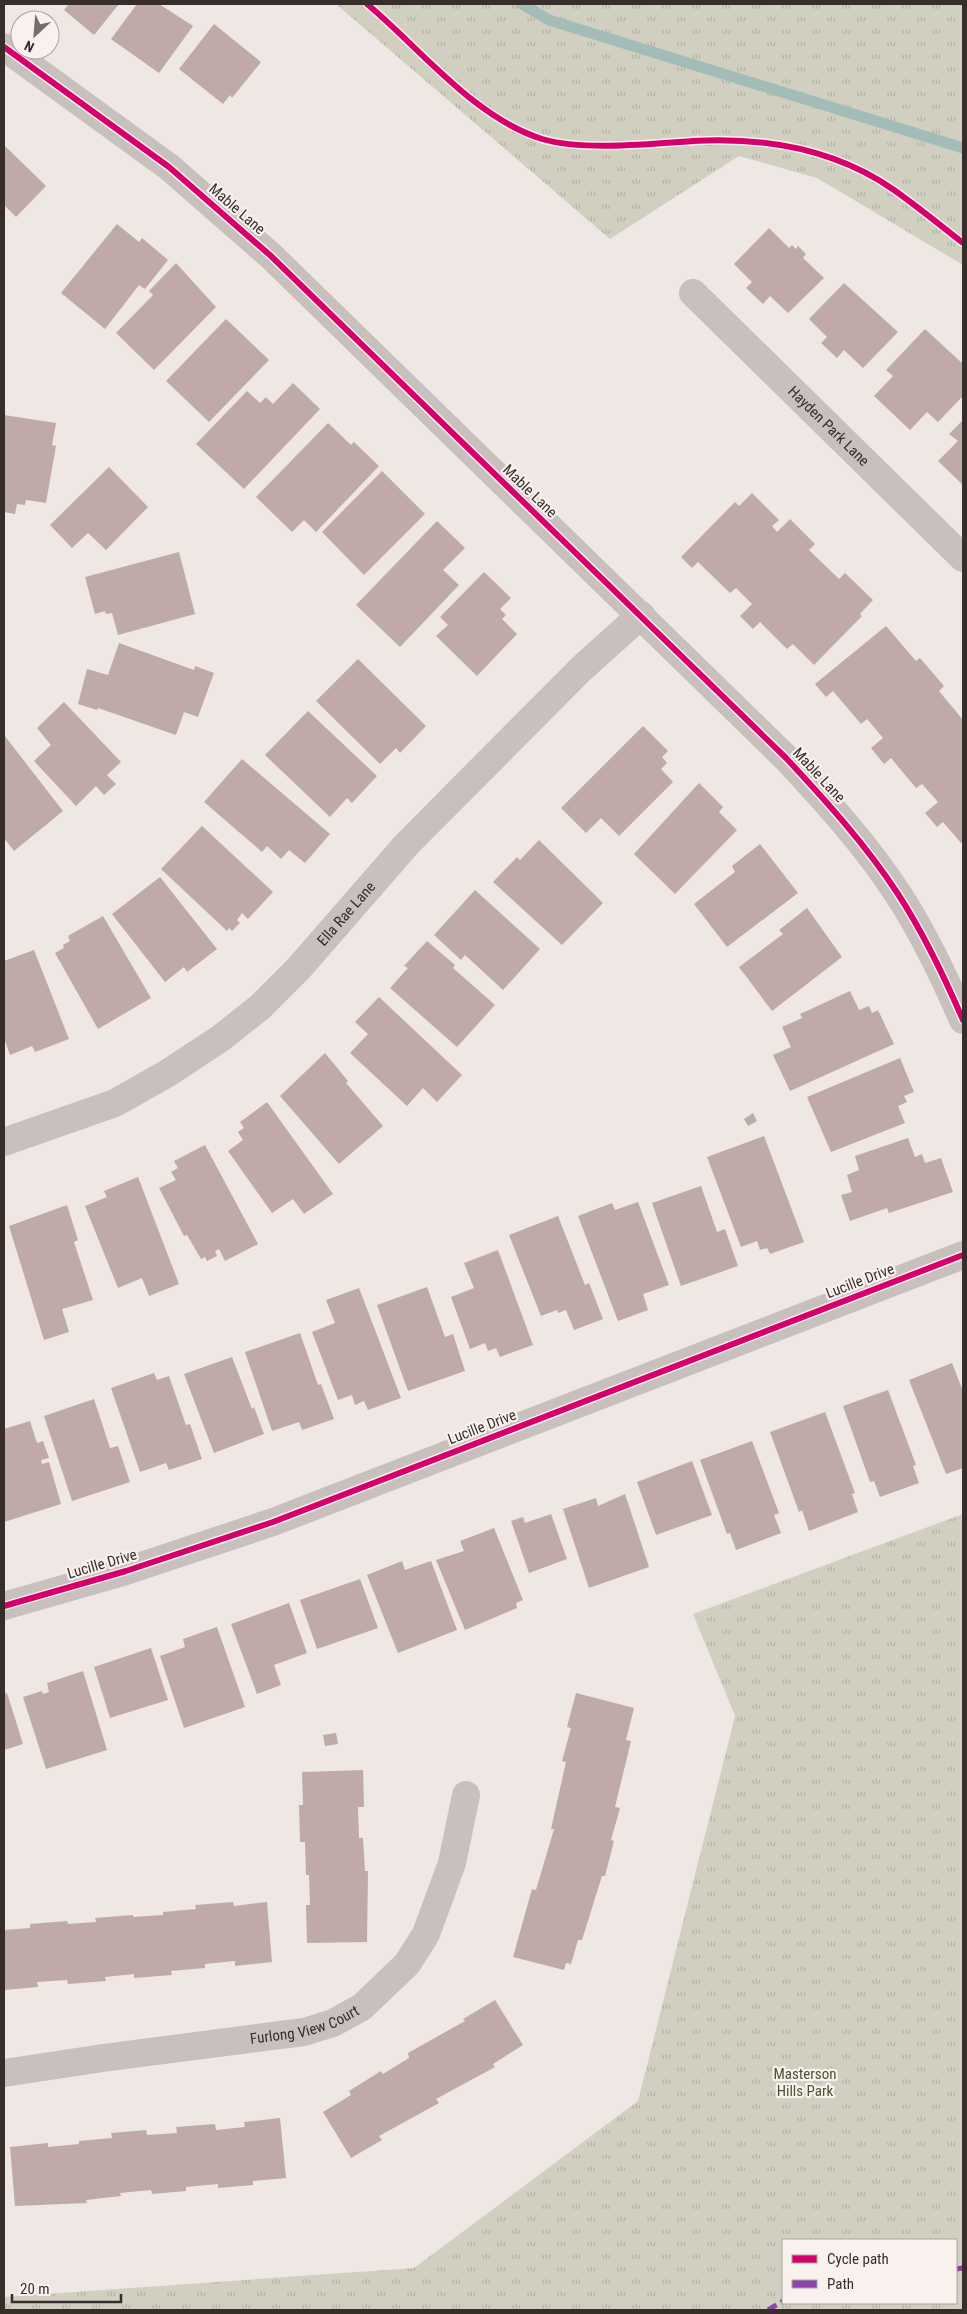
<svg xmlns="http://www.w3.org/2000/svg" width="967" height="2314" viewBox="0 0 967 2314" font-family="'Roboto Condensed',sans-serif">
<defs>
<pattern id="grass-tufts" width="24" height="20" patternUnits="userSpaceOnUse" patternTransform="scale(1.25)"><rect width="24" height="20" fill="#d1d0c0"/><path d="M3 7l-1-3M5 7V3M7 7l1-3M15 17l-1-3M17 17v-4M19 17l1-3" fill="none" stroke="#b4b3a5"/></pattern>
</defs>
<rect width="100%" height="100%" fill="#eee7e4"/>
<g fill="url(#grass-tufts)" fill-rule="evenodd">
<polygon points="336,4 963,4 963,265 817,178 739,156 610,239"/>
<path d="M963,1514V2310H4V2297L414,2268L638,2101L735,1716L693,1614ZM783,2240H956V2303H783Z"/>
</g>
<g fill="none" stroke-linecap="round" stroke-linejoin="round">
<polyline stroke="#a3bcb8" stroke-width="11" points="522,4 549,20 963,148"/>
</g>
<g fill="#bfaaa8">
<polygon points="69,4 119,4 94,35 64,10"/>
<polygon points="137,4 159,4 193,26 159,73 111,39"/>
<polygon points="214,24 261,62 232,98 230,95 223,104 179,69"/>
<polygon points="4,145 46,186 16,217 4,205"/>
<polygon points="117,224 139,242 142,238 168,260 145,289 139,285 105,329 61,293"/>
<polygon points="769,228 789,248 792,245 796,249 798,246 806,254 803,258 824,278 788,313 770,296 763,304 746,288 752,282 734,264"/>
<polygon points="176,263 216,307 154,370 116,333 153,295 149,291"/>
<polygon points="844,283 898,332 863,368 844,350 837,358 821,343 827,337 809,319"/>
<polygon points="226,319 269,360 209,422 166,381"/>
<polygon points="925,329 963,364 963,396 938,422 927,412 910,430 874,396 893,376 886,370"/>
<polygon points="293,383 320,409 244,489 196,444 247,391 260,403 266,397 273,404"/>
<polygon points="4,415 56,423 52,445 56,446 46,503 26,500 25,505 17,504 15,514 4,512"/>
<polygon points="963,420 963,485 938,461 958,441 949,434"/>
<polygon points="328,423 351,445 354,442 379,466 316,532 304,520 292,532 256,497"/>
<polygon points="109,467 148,507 106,550 88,533 72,548 50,525"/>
<polygon points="382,471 425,514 364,575 322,532"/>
<polygon points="752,493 779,520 772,526 777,532 790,519 815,544 809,550 839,579 845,573 873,600 860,614 862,616 814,665 793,644 787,649 760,622 753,629 740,616 752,604 736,588 730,593 698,562 692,568 681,557 735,502 739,506"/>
<polygon points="437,521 465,548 443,570 459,585 400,647 356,605"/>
<polygon points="179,552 195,614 118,635 112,613 106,614 105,611 95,614 85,577"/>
<polygon points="484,572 511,598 500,609 506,615 502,619 517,634 477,676 436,636 448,625 440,617"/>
<polygon points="886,626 916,661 920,658 944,686 939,691 963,720 963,842 961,843 943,822 937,827 925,813 938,802 922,784 916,788 891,758 884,764 871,748 883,738 867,719 861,724 833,691 826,697 815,684"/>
<polygon points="119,643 194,670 195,666 214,673 198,717 184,712 176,735 98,708 97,710 78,704 87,669 108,675"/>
<polygon points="358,659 426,726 400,753 396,748 380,764 316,701"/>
<polygon points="64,702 121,762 107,775 116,784 104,795 96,786 76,806 34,761 51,745 37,728"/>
<polygon points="308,711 377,776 352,803 347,798 330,817 265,755"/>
<polygon points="643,726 668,751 662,757 667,763 661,769 673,782 619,836 601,818 586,833 561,808"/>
<polygon points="4,735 63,811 14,851 4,838"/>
<polygon points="242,759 330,834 305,863 289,850 281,859 267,846 262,852 204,802"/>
<polygon points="699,783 723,807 719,812 737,830 675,894 634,854"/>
<polygon points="202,826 273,892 248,919 242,913 237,920 240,923 232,931 229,928 227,931 161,869"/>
<polygon points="539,840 603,903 562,945 493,882 517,857 520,860"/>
<polygon points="760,844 798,893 727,947 694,904 735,872 732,866"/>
<polygon points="160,877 217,949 187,972 184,967 165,982 112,914"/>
<polygon points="475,890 540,949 503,990 465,955 461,960 434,935"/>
<polygon points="807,908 842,957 772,1011 739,967 783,934 779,930"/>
<polygon points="103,916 151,998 98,1029 55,953 64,948 63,945 70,941 68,936"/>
<polygon points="427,941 455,965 453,968 495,1005 457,1047 390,988 408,968 404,966"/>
<polygon points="34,950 69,1039 35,1052 32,1046 10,1055 4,1038 4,961"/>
<polygon points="850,991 859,1010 869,1006 872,1013 878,1010 894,1044 790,1091 773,1055 791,1047 782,1027 802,1018 800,1014"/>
<polygon points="379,997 462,1075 437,1102 423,1088 407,1106 350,1053 368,1034 355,1022"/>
<polygon points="325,1053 348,1081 346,1083 383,1126 339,1164 280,1096"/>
<polygon points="900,1058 914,1092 904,1096 907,1102 898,1106 905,1123 831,1152 807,1097"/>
<polygon points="267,1102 333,1194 304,1214 293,1199 272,1213 228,1151 243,1140 238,1132 244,1128 240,1122"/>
<polygon points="753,1113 757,1121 748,1126 744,1119"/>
<polygon points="764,1136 804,1242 770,1254 767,1248 760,1250 757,1241 741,1247 707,1157"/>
<polygon points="908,1138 915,1157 922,1154 925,1163 941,1158 953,1192 889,1213 887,1208 850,1221 841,1195 852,1192 847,1175 859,1170 855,1156"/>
<polygon points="205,1145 258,1244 225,1261 219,1249 215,1251 217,1256 207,1261 205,1257 201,1259 187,1235 184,1236 159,1188 176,1180 171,1172 178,1168 174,1161"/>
<polygon points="138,1177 179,1284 149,1296 142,1278 118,1288 85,1206 107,1197 104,1191"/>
<polygon points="701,1186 717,1232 725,1229 738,1266 681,1286 652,1203"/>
<polygon points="638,1202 669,1285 643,1294 648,1310 618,1321 578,1216 612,1203 615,1210"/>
<polygon points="67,1205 78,1240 74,1242 93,1300 62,1309 69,1332 44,1340 9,1226"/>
<polygon points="558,1216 585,1285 589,1283 603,1319 574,1330 566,1310 558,1313 557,1310 541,1316 509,1235"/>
<polygon points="498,1250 533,1345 500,1357 496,1348 488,1351 485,1343 470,1349 451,1297 474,1288 464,1263"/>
<polygon points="427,1287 445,1337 453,1334 465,1371 408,1391 377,1305"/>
<polygon points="359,1288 401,1398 368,1410 364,1401 355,1405 352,1395 338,1400 312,1332 335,1323 326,1300"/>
<polygon points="300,1333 318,1385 321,1384 334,1419 302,1430 299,1422 272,1431 245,1352"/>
<polygon points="232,1357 252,1409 254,1407 264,1434 214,1453 184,1374"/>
<polygon points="952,1363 963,1391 963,1468 946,1474 909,1380"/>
<polygon points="154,1373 157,1380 169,1376 186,1425 190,1424 202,1459 169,1470 166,1463 140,1472 111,1388"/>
<polygon points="888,1390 916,1465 913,1466 919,1483 880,1497 874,1481 870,1482 843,1406"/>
<polygon points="94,1399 110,1448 118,1446 130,1482 72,1501 44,1416"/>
<polygon points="825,1412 855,1493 852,1494 858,1512 809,1531 802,1510 799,1512 770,1432"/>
<polygon points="30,1421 37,1443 43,1441 49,1458 41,1460 42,1464 49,1462 61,1504 4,1522 4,1429"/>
<polygon points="752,1441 779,1513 774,1515 781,1533 736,1550 730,1533 727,1534 700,1460"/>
<polygon points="692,1461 712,1515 656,1535 637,1482"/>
<polygon points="625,1494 649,1567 589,1588 563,1509 596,1498 598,1506"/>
<polygon points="551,1514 567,1559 529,1573 511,1521 523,1517 525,1523"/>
<polygon points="494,1528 523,1600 516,1603 517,1608 465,1630 436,1560 464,1551 460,1541"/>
<polygon points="402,1561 405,1570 431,1561 457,1630 398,1653 367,1575"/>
<polygon points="360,1579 378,1628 317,1649 300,1600"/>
<polygon points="289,1603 307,1653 274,1665 281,1685 257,1694 231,1624"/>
<polygon points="217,1627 245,1707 184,1728 160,1656 185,1647 183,1639"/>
<polygon points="151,1648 168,1700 110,1718 94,1667"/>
<polygon points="83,1671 107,1750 46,1769 23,1697 42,1691 43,1694 49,1692 47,1683"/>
<polygon points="7,1693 23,1744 4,1750 4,1694"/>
<polygon points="576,1693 634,1708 626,1740 631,1741 615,1807 620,1808 611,1840 614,1841 605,1876 602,1876 582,1940 578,1940 571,1964 566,1963 564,1970 513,1957 532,1889 536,1890 554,1829 551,1829 566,1762 562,1761 571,1728 567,1727"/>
<polygon points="336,1733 338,1744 325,1746 323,1735"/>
<polygon points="363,1770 364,1807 358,1807 359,1838 363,1838 365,1871 368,1871 367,1942 307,1943 306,1905 310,1905 309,1875 306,1875 305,1842 300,1842 299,1805 303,1805 302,1772"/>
<polygon points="233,1902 234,1906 267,1902 272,1962 235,1966 235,1961 205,1964 205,1968 171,1971 172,1975 134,1978 134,1974 105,1977 106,1981 68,1984 67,1980 37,1982 38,1987 4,1990 4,1930 30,1928 30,1924 67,1921 68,1924 96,1922 95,1918 133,1915 133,1917 163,1915 163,1912 196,1909 195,1905"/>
<polygon points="495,2000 523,2045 493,2064 495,2067 436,2099 439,2103 379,2136 382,2140 351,2158 323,2112 351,2095 349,2091 381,2071 383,2074 409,2058 408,2053 465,2021 463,2019"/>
<polygon points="280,2118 286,2178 253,2181 253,2185 218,2188 218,2184 186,2187 186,2191 152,2194 151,2190 120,2193 121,2196 86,2200 87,2203 15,2206 10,2147 48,2143 48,2147 79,2144 79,2141 112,2138 111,2133 146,2130 147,2135 177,2133 176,2127 215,2124 216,2130 245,2127 244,2122"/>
</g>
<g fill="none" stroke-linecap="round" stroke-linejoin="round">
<g stroke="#c7c0bd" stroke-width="28">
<path d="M4,47L169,167L271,256L786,758C826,801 866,845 898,894C924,934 944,976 963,1020"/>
<path id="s1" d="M693,293L963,558"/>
<path id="s2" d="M4,1142L115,1103L168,1073L221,1038L260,1007L299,968L407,844L581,669L641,615"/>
<polyline points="4,1606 126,1571 273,1522 963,1255"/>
<path id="s3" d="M4,2073L103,2058L304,2032L333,2023L362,2007L407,1964L426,1934L452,1863L466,1795"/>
</g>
<g stroke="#8e44ad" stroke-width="5" stroke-dasharray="10 5" stroke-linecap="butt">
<polyline points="956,2269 963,2268"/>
<polyline points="768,2310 783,2301"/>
</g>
<g stroke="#f8f1ed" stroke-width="9">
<g id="cycleway">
<path d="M367,4C421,49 473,117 542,139C582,151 651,144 693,141C764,137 835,149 894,190C918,207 940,225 963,243"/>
<path d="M4,47L169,167L271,256L786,758C826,801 866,845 898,894C924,934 944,976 963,1020"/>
<polyline points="4,1606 126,1571 273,1522 963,1255"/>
</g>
</g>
<use href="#cycleway" stroke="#d6006c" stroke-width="6"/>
</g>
<g text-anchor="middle" stroke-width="4.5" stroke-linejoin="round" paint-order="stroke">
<g font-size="15" fill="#372d2b" stroke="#f8f1ed">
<text transform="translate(237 209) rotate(41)" y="5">Mable Lane</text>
<text dy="5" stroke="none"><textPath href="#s1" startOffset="190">Hayden Park Lane</textPath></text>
<text transform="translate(530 491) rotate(44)" y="5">Mable Lane</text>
<text transform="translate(819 775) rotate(47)" y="5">Mable Lane</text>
<text dy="5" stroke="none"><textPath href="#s2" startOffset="419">Ella Rae Lane</textPath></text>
<text transform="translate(860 1281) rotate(-21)" y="5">Lucille Drive</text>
<text transform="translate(482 1427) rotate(-21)" y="5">Lucille Drive</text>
<text transform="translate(102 1564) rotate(-16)" y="5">Lucille Drive</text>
<text dy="5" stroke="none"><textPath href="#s3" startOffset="305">Furlong View Court</textPath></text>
</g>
<g font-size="15" fill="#4c5232" stroke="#f8f1ed">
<text x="805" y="2079">Masterson<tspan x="805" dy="17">Hills Park</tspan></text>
</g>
</g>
<rect width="967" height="2314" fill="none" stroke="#372d2b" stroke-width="10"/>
<rect x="782" y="2239" width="175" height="65" fill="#f8f1ed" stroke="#aba39f"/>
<rect x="792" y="2255" width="25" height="8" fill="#d6006c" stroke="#aba39f"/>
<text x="827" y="2264" font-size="15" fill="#372d2b">Cycle path</text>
<rect x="792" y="2280" width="25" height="8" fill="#8e44ad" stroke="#aba39f"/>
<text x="827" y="2289" font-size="15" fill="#372d2b">Path</text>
<g transform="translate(35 35) rotate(206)"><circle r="24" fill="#f8f1ed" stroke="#aba39f"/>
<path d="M0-4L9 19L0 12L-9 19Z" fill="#776e6c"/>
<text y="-8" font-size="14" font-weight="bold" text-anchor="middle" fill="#372d2b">N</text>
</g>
<path d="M12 2294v8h109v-8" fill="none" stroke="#372d2b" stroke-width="2.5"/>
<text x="20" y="2294" font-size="15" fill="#372d2b" stroke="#f8f1ed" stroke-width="4" paint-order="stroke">20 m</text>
</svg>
